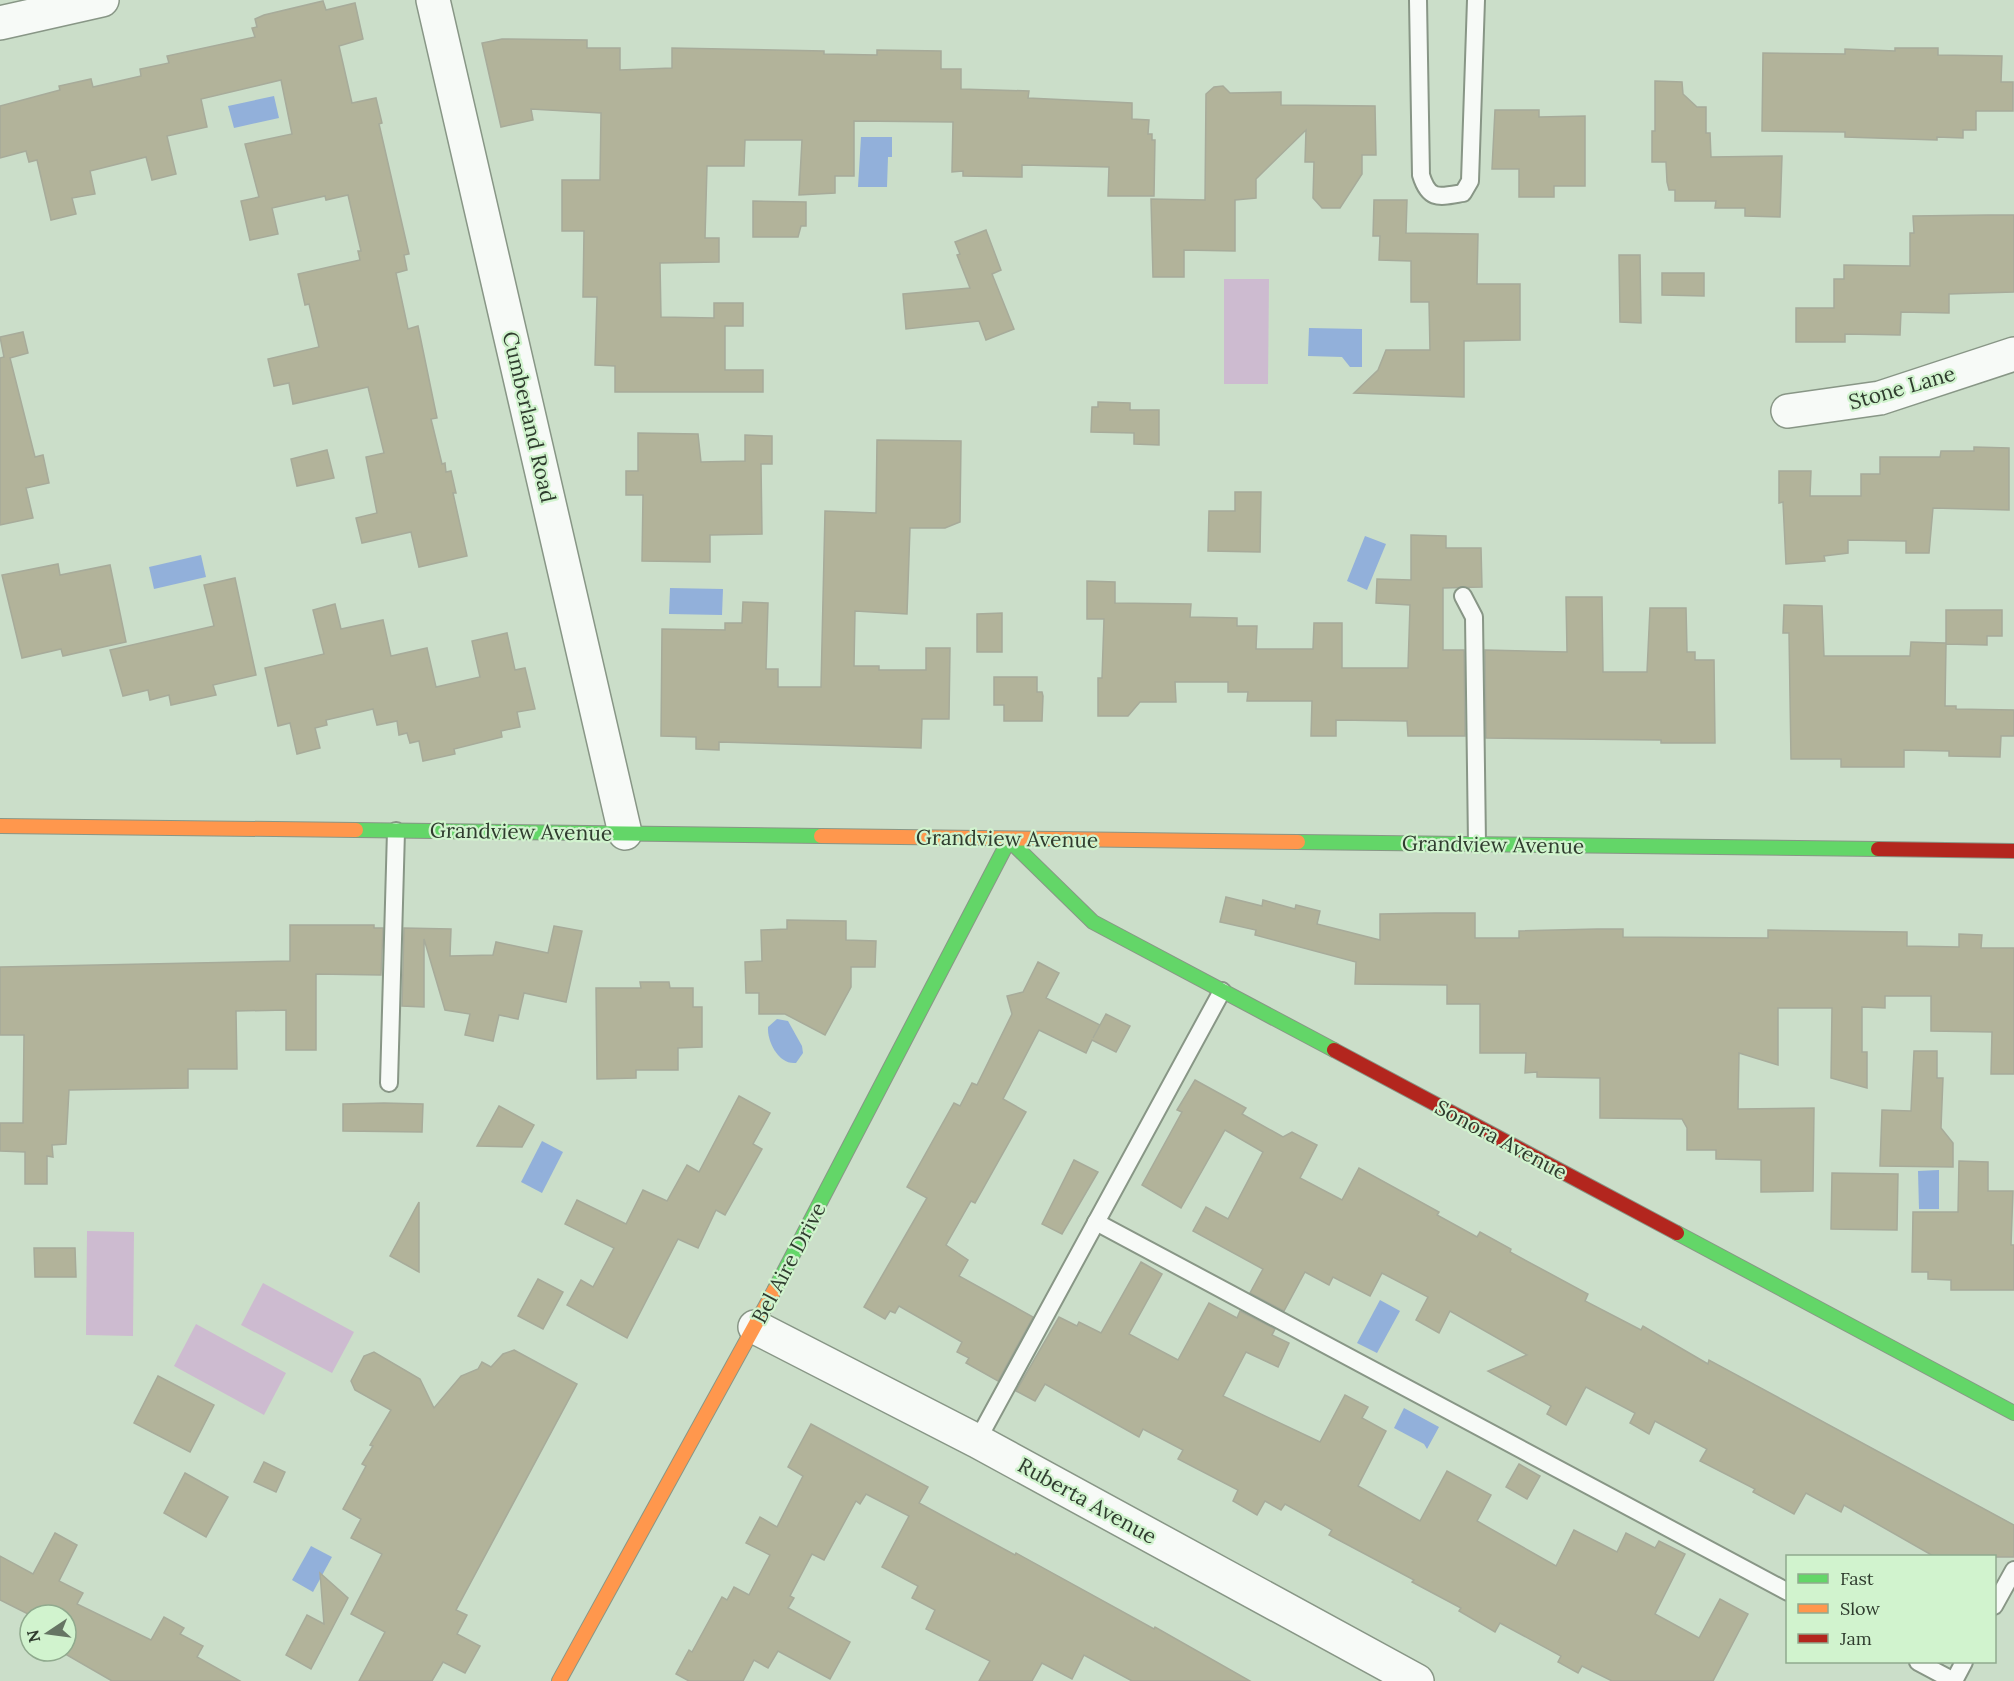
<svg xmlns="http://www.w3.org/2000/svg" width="2014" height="1681" viewBox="0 0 2014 1681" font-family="Lora,serif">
<rect width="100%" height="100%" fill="#cbdec9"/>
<g fill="#cdbbd0">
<polygon points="1224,279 1269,279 1268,384 1224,384"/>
<polygon points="87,1231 134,1232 133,1336 86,1335"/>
<polygon points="263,1283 354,1332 332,1373 241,1325"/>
<polygon points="196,1324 286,1373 264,1415 174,1366"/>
</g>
<g fill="#92b0da">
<polygon points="274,96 279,118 234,128 228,106"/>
<polygon points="861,137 892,137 892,157 888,157 887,187 858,187"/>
<polygon points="1309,328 1362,329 1362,367 1350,367 1342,357 1308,356"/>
<polygon points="1365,536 1386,544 1367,590 1347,581"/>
<polygon points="201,555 206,577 154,589 149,567"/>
<polygon points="670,588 723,589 722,615 669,614"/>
<path d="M777,1019L788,1021L802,1046L803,1053L796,1063C779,1065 767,1042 768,1027Z"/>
<polygon points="542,1141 563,1152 542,1193 521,1182"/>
<polygon points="1939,1170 1939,1209 1919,1209 1918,1171"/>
<polygon points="1380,1300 1400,1311 1377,1353 1357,1343"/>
<polygon points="1404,1408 1439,1427 1427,1449 1424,1444 1394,1428"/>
<polygon points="311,1546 332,1557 313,1592 292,1580"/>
</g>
<g fill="#b2b39a" stroke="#a7ab9a" stroke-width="1.5">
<polygon points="323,1 326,10 355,3 363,39 339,46 352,103 376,98 382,123 379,124 409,254 404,255 407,270 396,273 408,329 418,326 437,418 431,419 442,464 445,463 446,472 451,471 456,493 453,493 467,556 419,567 411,532 362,543 356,518 377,513 366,457 384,453 368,387 293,404 289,383 274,386 268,359 319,347 309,304 305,305 298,274 360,260 358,251 361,251 348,195 326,200 325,196 272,208 278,234 250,240 241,201 259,197 245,144 292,134 281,80 201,99 207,127 167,136 176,174 152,180 146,157 90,171 95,194 72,198 76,214 51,220 37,160 29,162 26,151 0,158 0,106 60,90 59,86 91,79 93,87 141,76 140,69 169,63 167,56 255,37 252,28 257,27 255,19 264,15"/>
<polygon points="502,39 587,40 587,48 620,48 620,70 672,68 672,48 824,51 824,54 877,55 877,50 941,51 941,69 961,69 961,89 1029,91 1028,98 1132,103 1132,119 1149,120 1148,134 1152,134 1152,140 1155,140 1154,196 1108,196 1109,167 1022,165 1022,177 963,176 963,171 952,172 953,122 854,121 854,176 835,176 835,193 799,195 802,140 745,140 744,166 707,166 705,238 719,238 719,262 660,263 661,317 714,318 714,303 743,303 743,326 725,326 725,370 763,370 763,392 615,392 615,366 595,365 597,297 583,297 584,231 562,231 562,180 600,180 601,113 531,109 533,120 501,127 482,43"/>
<polygon points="1895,48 1938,48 1938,55 2002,56 2001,82 2013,82 2013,111 1976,111 1976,130 1963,130 1963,138 1937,137 1937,140 1845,137 1845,132 1762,131 1763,53 1845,54 1845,49 1895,51"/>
<polygon points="1655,81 1682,82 1683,94 1697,107 1706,107 1706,133 1710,133 1711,157 1782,156 1780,217 1745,216 1745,208 1715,208 1716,201 1675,201 1675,190 1669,190 1667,182 1666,162 1652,162 1652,131 1655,131"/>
<polygon points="1223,86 1230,93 1281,92 1281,105 1375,106 1376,155 1362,155 1362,174 1340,208 1322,208 1313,198 1314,162 1305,162 1306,130 1256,179 1256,198 1235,200 1235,251 1184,250 1184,277 1153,277 1151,199 1205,200 1206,94 1214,87"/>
<polygon points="1495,110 1539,110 1539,117 1585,116 1585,186 1554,186 1554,197 1519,197 1519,169 1492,169"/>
<polygon points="1374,200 1407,200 1406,233 1478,234 1477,284 1520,284 1520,340 1464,341 1464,397 1354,393 1378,370 1386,350 1430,350 1429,302 1411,302 1411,261 1379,260 1380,236 1373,236"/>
<polygon points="753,201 806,202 806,226 801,226 798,237 753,237"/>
<polygon points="1987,215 2014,215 2014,292 1949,294 1949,313 1901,312 1900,335 1845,334 1845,342 1796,342 1796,308 1834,308 1834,279 1844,279 1844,265 1910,266 1910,233 1914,233 1913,216"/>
<polygon points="986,230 1001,270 992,274 1014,329 986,340 979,321 906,329 903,294 970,288 957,255 960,254 955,242"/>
<polygon points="1619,255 1640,255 1641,323 1620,322"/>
<polygon points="1662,273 1704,273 1704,296 1662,295"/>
<polygon points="23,332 28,353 10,358 35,457 43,455 49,483 26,488 33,518 0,525 0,358 4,357 0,337"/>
<polygon points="1098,402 1130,403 1130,410 1159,410 1159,445 1134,444 1134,433 1091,432 1092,407 1098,407"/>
<polygon points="638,433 698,434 701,462 745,461 745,435 772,436 772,464 761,464 762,534 710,535 710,562 642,561 643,495 626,495 626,471 638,471"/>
<polygon points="877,440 961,441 960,522 945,528 910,528 907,614 855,611 854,666 879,666 879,670 926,670 926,648 950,648 949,719 922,719 921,748 719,742 719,750 696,749 696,737 661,736 662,629 725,630 725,623 742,623 743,602 768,603 766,669 778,669 778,687 821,687 825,511 876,513"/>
<polygon points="1974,447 2009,448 2009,510 1933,508 1929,553 1906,553 1906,541 1848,540 1848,553 1824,556 1825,561 1786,564 1783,502 1779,503 1779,471 1811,471 1810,496 1861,496 1861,474 1880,474 1880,457 1940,457 1941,451 1974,451"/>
<polygon points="327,450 334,478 297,486 291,459"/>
<polygon points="1235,492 1261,492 1260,552 1208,551 1209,511 1235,511"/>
<polygon points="1411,535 1446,536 1446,548 1481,548 1482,587 1443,588 1443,650 1464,650 1465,736 1408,736 1407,721 1336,720 1336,736 1311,736 1312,701 1247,701 1248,692 1228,692 1228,682 1175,682 1176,702 1140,702 1128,716 1098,716 1098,678 1102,678 1104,619 1087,619 1087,581 1115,582 1115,603 1191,604 1190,617 1237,618 1237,626 1257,626 1256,649 1313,649 1314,623 1342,623 1342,668 1408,668 1410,605 1376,603 1377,579 1411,580"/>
<polygon points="58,564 60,575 110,565 126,642 63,656 61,649 22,658 2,575"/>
<polygon points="235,578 256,675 213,685 216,695 171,705 169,695 150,700 148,690 123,696 110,650 214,626 204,585"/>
<polygon points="1566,597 1602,597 1603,672 1647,672 1650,608 1686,608 1687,652 1695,652 1695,660 1714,660 1715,743 1661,743 1661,740 1486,738 1485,650 1567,652"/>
<polygon points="335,604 341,629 383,620 391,656 427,648 436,687 480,677 472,641 507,633 515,670 525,668 535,709 517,712 520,727 501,731 502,737 454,749 455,754 423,761 419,741 410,743 407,733 399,735 397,721 377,725 373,709 326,720 327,725 315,728 320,748 297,754 290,723 278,726 265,668 324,654 313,610"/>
<polygon points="1784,605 1822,606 1824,656 1910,656 1911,642 1946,643 1946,610 2002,610 2002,636 1987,636 1987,645 1946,644 1945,706 1956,706 1956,709 2014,710 2014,736 2001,736 2000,757 1949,756 1949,751 1904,750 1904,767 1841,767 1841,759 1791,759 1789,633 1783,633"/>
<polygon points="1002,613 1002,652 977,652 977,614"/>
<polygon points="994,677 1037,677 1037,692 1042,692 1043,696 1042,721 1004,721 1004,705 994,705"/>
<polygon points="1226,897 1262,906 1263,900 1295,909 1296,905 1320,911 1317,924 1380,940 1380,914 1435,913 1475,913 1475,938 1519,938 1519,931 1597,929 1623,929 1623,937 1768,938 1768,930 1907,932 1907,946 1959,947 1959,934 1982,935 1981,948 2014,948 2014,1074 1991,1074 1992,1032 1931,1031 1931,996 1885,996 1885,1008 1862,1007 1862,1052 1867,1052 1867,1088 1831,1078 1832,1008 1778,1008 1778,1065 1739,1053 1738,1109 1814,1108 1813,1191 1761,1192 1761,1160 1716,1159 1716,1150 1687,1150 1687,1128 1682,1119 1600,1118 1600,1078 1537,1077 1537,1072 1525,1073 1526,1053 1480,1053 1480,1004 1447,1004 1447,985 1355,984 1356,962 1255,935 1256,930 1220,922"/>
<polygon points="787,920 846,921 846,940 876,941 875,967 851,967 851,987 825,1035 785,1014 759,1014 759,993 746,993 745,962 762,961 761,930 787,929"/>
<polygon points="290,925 374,925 374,928 383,928 381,975 316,974 316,1050 286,1050 286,1010 236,1011 237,1069 188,1069 188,1088 69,1090 66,1144 52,1145 53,1157 47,1156 47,1184 25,1184 25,1152 0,1151 0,1123 23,1123 24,1035 0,1035 0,967 290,961"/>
<polygon points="554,926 582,931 566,1002 524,993 518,1019 499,1015 493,1041 465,1035 470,1014 445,1010 424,939 424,1007 402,1006 404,928 451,929 450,956 493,955 496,942 548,953"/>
<polygon points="1038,962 1059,973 1046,998 1100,1025 1093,1038 1106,1014 1130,1026 1116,1052 1092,1040 1086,1053 1039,1030 1003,1099 1026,1112 975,1203 971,1201 946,1245 968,1260 959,1276 1033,1317 998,1381 966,1363 969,1358 957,1352 962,1342 899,1306 895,1313 890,1311 885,1319 864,1307 927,1198 907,1187 954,1103 960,1106 972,1083 977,1085 1012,1014 1007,996 1023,992"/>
<polygon points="640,982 669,982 670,988 693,988 693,1007 702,1007 702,1047 678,1048 678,1070 636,1070 636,1078 597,1079 596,988 641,988"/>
<polygon points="1914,1051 1937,1051 1937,1078 1943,1078 1941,1128 1953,1143 1953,1167 1880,1166 1882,1110 1911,1111"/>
<polygon points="1195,1080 1246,1108 1242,1114 1283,1137 1292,1132 1317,1145 1300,1178 1342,1200 1359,1168 1439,1212 1437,1215 1477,1237 1480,1232 1511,1249 1510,1252 1588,1294 1585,1301 1641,1330 1643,1326 1708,1364 1709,1360 2014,1525 2014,1557 1935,1557 1844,1505 1841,1512 1806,1493 1794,1514 1753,1492 1755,1489 1700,1461 1707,1449 1655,1421 1649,1434 1630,1423 1635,1413 1586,1387 1566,1425 1547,1414 1551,1406 1488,1371 1527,1355 1450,1311 1439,1333 1416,1320 1428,1297 1382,1273 1370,1296 1333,1277 1329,1285 1305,1272 1284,1311 1250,1293 1263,1269 1193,1231 1206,1207 1228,1219 1263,1152 1225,1130 1181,1208 1142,1185 1182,1112 1177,1110"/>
<polygon points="739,1096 770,1113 753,1144 762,1149 725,1215 716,1210 698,1248 678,1239 627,1338 567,1305 581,1280 593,1287 614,1248 565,1224 577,1200 626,1224 643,1190 667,1201 687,1165 699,1172"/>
<polygon points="384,1103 423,1104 422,1132 343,1131 343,1104"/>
<polygon points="499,1106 534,1125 522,1147 477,1146"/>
<polygon points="1074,1160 1098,1172 1062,1234 1042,1224"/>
<polygon points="1959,1161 1988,1162 1988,1191 2013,1191 2011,1245 2014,1245 2014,1290 1951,1290 1951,1280 1928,1279 1928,1272 1912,1272 1913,1212 1958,1212"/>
<polygon points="1832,1173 1898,1174 1897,1230 1831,1229"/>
<polygon points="419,1202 419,1272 390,1256"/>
<polygon points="34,1248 75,1248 76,1277 35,1277"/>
<polygon points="1141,1262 1162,1274 1129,1334 1178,1360 1209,1303 1237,1318 1240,1311 1275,1329 1272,1335 1289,1343 1278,1367 1246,1352 1223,1396 1320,1442 1345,1395 1368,1407 1362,1418 1386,1431 1358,1486 1420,1521 1447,1471 1491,1495 1477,1521 1556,1566 1574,1530 1617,1552 1626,1533 1655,1548 1659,1541 1685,1554 1655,1614 1699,1638 1720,1599 1748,1614 1713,1681 1612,1681 1582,1666 1578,1673 1558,1662 1561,1656 1500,1623 1495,1632 1459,1611 1461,1608 1412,1582 1414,1580 1329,1535 1332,1530 1285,1504 1281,1510 1265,1501 1257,1515 1233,1501 1238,1490 1178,1459 1183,1450 1143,1429 1139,1437 1045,1384 1035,1401 1016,1391 1059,1317 1077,1326 1079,1322 1101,1333"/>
<polygon points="538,1279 563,1292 543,1329 518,1316"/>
<polygon points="514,1350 577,1384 456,1610 467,1615 457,1634 480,1646 465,1673 443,1662 432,1681 359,1681 385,1632 351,1614 382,1554 351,1538 361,1519 343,1509 366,1466 362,1464 373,1446 370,1445 391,1410 355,1390 351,1381 364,1356 374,1352 420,1379 434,1408 461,1376 478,1369 482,1362 491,1367 503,1354"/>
<polygon points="158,1376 214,1405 190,1452 134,1423"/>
<polygon points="811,1424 928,1487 919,1503 1015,1555 1016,1553 1154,1629 1155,1627 1250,1681 1132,1681 1084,1655 1072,1679 1042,1663 1032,1681 979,1681 990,1661 926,1629 935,1610 912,1598 918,1586 882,1567 909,1516 866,1494 860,1504 856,1501 824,1560 812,1554 790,1596 794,1598 788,1608 850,1642 830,1679 778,1651 768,1668 754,1660 743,1681 689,1681 676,1674 689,1650 692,1652 722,1597 727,1600 734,1587 749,1595 770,1555 746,1543 760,1517 777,1527 803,1476 788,1467"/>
<polygon points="264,1462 285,1472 276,1492 254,1482"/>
<polygon points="1519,1464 1540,1476 1527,1499 1506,1487"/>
<polygon points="185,1473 228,1497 206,1537 164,1513"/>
<polygon points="55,1533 77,1545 59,1581 83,1593 77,1604 151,1640 164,1617 184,1628 180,1634 203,1646 197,1657 240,1681 112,1681 60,1651 66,1651 66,1615 30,1615 0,1600 0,1556 33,1574"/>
<polygon points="320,1573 348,1598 311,1669 286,1655 307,1615 324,1624"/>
</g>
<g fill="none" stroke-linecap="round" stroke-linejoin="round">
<g stroke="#889686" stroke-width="20">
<g id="lane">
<path d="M1418,0L1421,175C1429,201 1439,197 1463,193L1470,181L1476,0"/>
<polyline points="1463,596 1474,617 1477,844"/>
<polyline points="389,1083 396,831"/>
<polyline points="1096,1222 1788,1592"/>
<polyline points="977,1441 1222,991"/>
<polyline points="1994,1606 2014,1570"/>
<polyline points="1918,1662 1954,1681"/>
<polyline points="1954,1681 1964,1662"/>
</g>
</g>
<g stroke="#889686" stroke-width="36">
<g id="street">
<polyline points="433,0 625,833"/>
<polyline points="0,23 102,0"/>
<polyline points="1788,411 1880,398 2014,354"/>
<polyline points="755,1327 977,1441 1417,1681"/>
</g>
</g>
<g stroke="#889686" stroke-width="16">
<g id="fast">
<polyline points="356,830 821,836"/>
<polyline points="1009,840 1093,922 1334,1050"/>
<polyline points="1298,842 1878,849"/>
<polyline points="1677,1233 2014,1413"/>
<polyline points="775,1289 1009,840"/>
</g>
</g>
<g stroke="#889686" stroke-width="16">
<g id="slow">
<polyline points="0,826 356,830"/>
<polyline points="821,836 1298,842"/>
<polyline points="559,1681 775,1289"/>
</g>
</g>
<g stroke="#889686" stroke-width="16">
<g id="jam">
<polyline points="1878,849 2014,851"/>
<polyline points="1334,1050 1677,1233"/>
</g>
</g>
<use href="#lane" stroke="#f7faf7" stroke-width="16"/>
<use href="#street" stroke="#f7faf7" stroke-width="33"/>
<use href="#fast" stroke="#63d668" stroke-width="14"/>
<use href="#slow" stroke="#ff974d" stroke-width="14"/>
<use href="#jam" stroke="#b3261e" stroke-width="14"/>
</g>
<g text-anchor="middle" stroke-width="4.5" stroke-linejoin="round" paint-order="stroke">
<g font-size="21" fill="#2f3c2e" stroke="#d1f3ce">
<text transform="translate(1902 388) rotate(-16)" y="7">Stone Lane</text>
<text transform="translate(529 417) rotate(77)" y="7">Cumberland Road</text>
<text transform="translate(521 832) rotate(1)" y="7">Grandview Avenue</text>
<text transform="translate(1007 839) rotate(1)" y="7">Grandview Avenue</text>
<text transform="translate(1493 845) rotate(1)" y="7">Grandview Avenue</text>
<text transform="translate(1501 1140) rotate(28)" y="7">Sonora Avenue</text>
<text transform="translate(789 1263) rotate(-62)" y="7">Bel Aire Drive</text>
<text transform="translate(1087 1501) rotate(29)" y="7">Ruberta Avenue</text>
</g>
</g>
<rect x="1786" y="1555" width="210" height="108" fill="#d1f3ce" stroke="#90aa8e" stroke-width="1.5"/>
<rect x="1798" y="1574" width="30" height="9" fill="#63d668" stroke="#90aa8e" stroke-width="1.5"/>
<text x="1840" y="1585" font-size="18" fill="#2f3c2e">Fast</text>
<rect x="1798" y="1604" width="30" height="9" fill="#ff974d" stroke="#90aa8e" stroke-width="1.5"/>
<text x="1840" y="1615" font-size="18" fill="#2f3c2e">Slow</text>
<rect x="1798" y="1634" width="30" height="9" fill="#b3261e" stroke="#90aa8e" stroke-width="1.5"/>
<text x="1840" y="1645" font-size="18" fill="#2f3c2e">Jam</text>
<g transform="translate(48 1633) rotate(257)"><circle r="28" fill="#d1f3ce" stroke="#90aa8e" stroke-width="1.5"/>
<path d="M0-4.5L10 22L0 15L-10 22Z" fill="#667564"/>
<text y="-9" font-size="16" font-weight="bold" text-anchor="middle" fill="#2f3c2e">N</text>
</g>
</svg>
